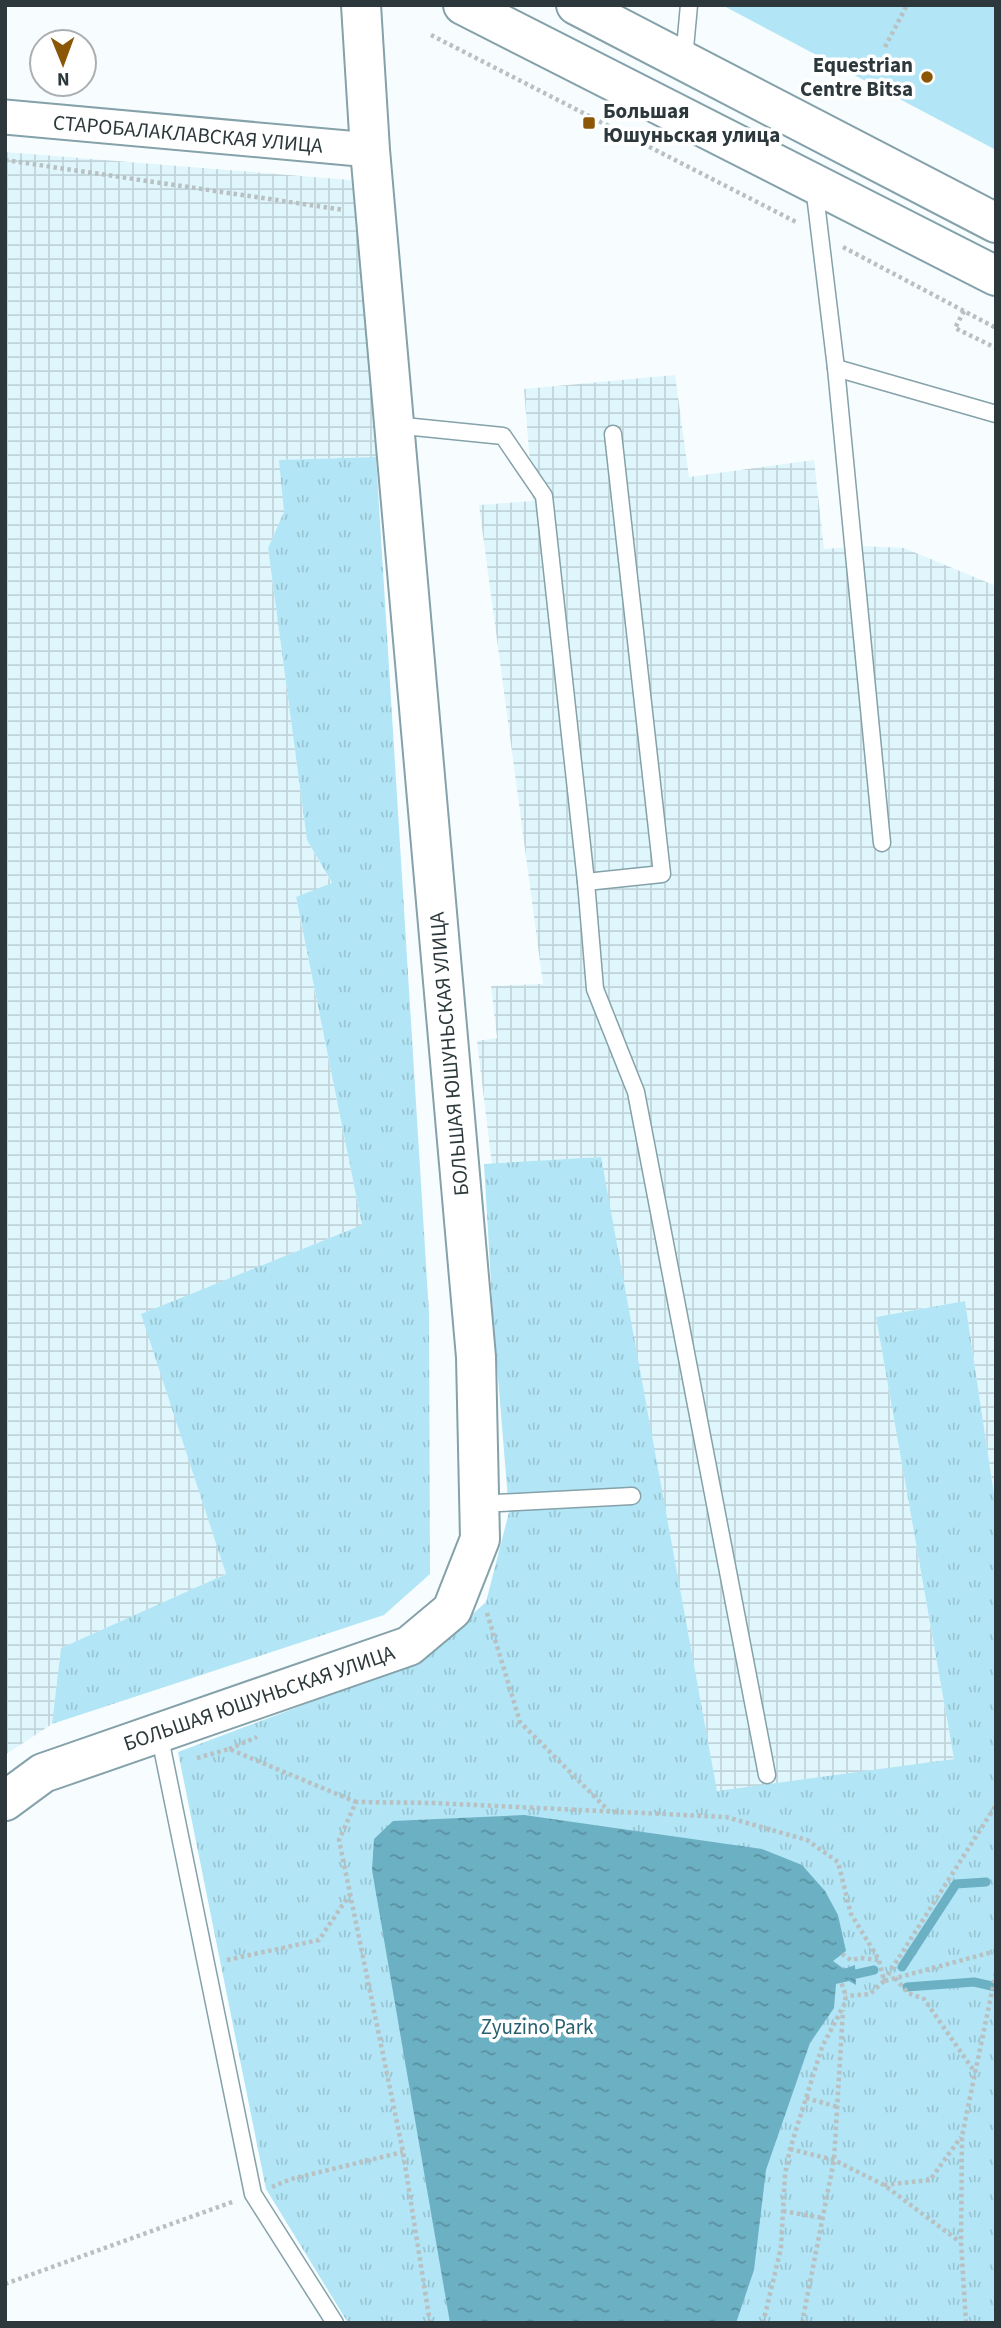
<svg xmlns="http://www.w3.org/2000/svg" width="1001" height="2328" viewBox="0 0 1001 2328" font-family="'Source Sans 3',sans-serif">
<defs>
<pattern id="industrial-grid" width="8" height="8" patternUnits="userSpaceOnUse" patternTransform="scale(1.75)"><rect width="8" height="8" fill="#dff6fd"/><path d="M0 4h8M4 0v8" fill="none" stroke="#c0d4da"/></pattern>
<pattern id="grass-tufts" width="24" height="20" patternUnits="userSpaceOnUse" patternTransform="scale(1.75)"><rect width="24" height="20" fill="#b2e5f5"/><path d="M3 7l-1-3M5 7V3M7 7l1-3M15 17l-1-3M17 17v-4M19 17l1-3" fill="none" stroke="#99c5d3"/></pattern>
<pattern id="water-ripples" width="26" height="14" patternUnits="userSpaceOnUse" patternTransform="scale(1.75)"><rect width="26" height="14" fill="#6cb0c4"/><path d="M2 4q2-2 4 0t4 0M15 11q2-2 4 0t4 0" fill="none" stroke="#5990a0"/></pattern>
</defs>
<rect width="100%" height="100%" fill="#f7fdff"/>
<g fill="url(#industrial-grid)">
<polygon points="5,152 351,180 363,195 376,457 280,460 284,512 268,548 307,840 332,884 296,898 362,1225 142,1314 226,1574 61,1648 52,1724 5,1755"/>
<polygon points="675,375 689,477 814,460 824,549 862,546 904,548 996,586 996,1508 965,1301 876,1317 954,1759 717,1793 600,1157 492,1165 477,1041 497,1038 491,986 543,984 479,505 533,501 524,389"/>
</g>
<g fill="url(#grass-tufts)">
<polygon points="376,457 429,1313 430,1574 384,1615 52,1724 61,1648 226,1574 141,1314 362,1225 296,897 332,883 307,840 268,548 284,512 279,460"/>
<polygon points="601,1157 717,1791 954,1759 876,1317 965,1301 996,1508 996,2323 348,2323 266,2189 178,1752 420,1661 486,1602 509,1512 493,1316 484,1164"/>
</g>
<polygon fill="#b2e5f5" points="722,5 996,5 996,150"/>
<polygon fill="url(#water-ripples)" points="524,1815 762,1849 802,1865 825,1891 838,1915 846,1951 833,1961 844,1969 855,1965 856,1985 849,1981 836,1984 834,2008 810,2043 766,2170 754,2270 736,2323 450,2323 372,1870 374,1839 393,1821"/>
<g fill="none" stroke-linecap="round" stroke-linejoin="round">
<g stroke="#6cb0c4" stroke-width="9">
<polyline points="902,1967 956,1884 986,1882"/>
<polyline points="844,1973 856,1974 874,1970"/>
<polyline points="907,1987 974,1982 996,1987"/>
</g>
<g stroke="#85a1a9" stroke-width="19">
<g id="service">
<polyline points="684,59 689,5"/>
<polyline points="814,186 836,368 882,843"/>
<polyline points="836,368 996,414"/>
<polyline points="394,425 503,436 544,496 586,882 662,874 613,434"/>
<polyline points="586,882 595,989 636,1092 767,1775"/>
<polyline points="479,1504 632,1496"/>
<polyline points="159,1733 253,2194 335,2323"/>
</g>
</g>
<g stroke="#85a1a9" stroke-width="37">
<polyline id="minor" points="5,117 370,150"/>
</g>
<g stroke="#85a1a9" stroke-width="42">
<polyline id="tertiary" points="5,1801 43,1773 409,1646 452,1610 480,1539 476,1357 370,150 361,5"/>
</g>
<g stroke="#85a1a9" stroke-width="42">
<g id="secondary">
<polyline points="463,5 996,276"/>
<polyline points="576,5 996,223"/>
</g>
</g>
<g stroke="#b8c0c2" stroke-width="4.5" stroke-dasharray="3.5 3.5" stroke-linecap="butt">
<polyline points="431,35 798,223"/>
<polyline points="885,47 907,5"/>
<polyline points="5,160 344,210"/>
<polyline points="843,247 996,328"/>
<polyline points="964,311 955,328 996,348"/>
<polyline points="487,1613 520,1722 609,1811"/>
<polyline points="229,1749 257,1737"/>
<polyline points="197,1758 229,1749 356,1802"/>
<polyline points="842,1954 851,1960 861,1958 878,1960"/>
<polyline points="227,1960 319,1940 350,1894"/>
<polyline points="895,1978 908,1993 924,1999 974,2071"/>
<polyline points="884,1981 996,1805"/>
<polyline points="885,1981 996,1951"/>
<polyline points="806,2098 838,2107"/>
<polyline points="790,2149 834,2160 884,2185 960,2242"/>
<polyline points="884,2185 930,2180 961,2137"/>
<polyline points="272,2187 291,2179 403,2152"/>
<polyline points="783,2211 823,2218"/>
<polyline points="5,2284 235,2201"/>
<polyline points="430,2323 403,2152 339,1840 356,1802 434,1803 726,1817 807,1840 838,1862 851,1914 879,1960 884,1981 870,1994 846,1996"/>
<polyline points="763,2323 781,2248 785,2174 790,2149 822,2047 844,2005 846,1996 841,1982"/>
<polyline points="802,2323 834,2160 843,2010"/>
<polyline points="966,2323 961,2242 962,2136 996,1972"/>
</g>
<use href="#service" stroke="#fff" stroke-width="16"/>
<use href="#minor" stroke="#fff" stroke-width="33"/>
<use href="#tertiary" stroke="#fff" stroke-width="38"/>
<use href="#secondary" stroke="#fff" stroke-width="38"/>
</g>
<g fill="#8b5605" stroke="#fff" stroke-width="2.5">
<circle cx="927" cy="77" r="7"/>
<rect x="582" y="116" width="14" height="14" rx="3.5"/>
</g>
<g text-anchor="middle" stroke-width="7" stroke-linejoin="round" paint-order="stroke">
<g font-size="21" font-weight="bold" fill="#2c383b" stroke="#fff" text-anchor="end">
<text x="913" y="72">Equestrian<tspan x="913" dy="24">Centre Bitsa</tspan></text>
<text x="603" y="118" text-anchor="start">Большая<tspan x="603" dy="24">Юшуньская улица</tspan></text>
</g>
<g font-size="21" fill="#2c383b" stroke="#fff">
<text transform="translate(188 134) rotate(5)" y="7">СТАРОБАЛАКЛАВСКАЯ УЛИЦА</text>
<text transform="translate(449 1054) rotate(-95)" y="7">БОЛЬШАЯ ЮШУНЬСКАЯ УЛИЦА</text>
<text transform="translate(259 1698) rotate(-19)" y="7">БОЛЬШАЯ ЮШУНЬСКАЯ УЛИЦА</text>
</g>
<g font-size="21" fill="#28606f" stroke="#fff">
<text x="537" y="2034">Zyuzino Park</text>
</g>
</g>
<rect width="1001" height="2328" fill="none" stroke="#2c383b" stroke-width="14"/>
<g transform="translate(63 63) rotate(179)"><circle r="33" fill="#ffffff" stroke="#abafb1" stroke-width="2"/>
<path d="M0-5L12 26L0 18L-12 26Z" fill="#8b5605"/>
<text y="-10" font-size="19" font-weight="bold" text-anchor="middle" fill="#2c383b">N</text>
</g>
</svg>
